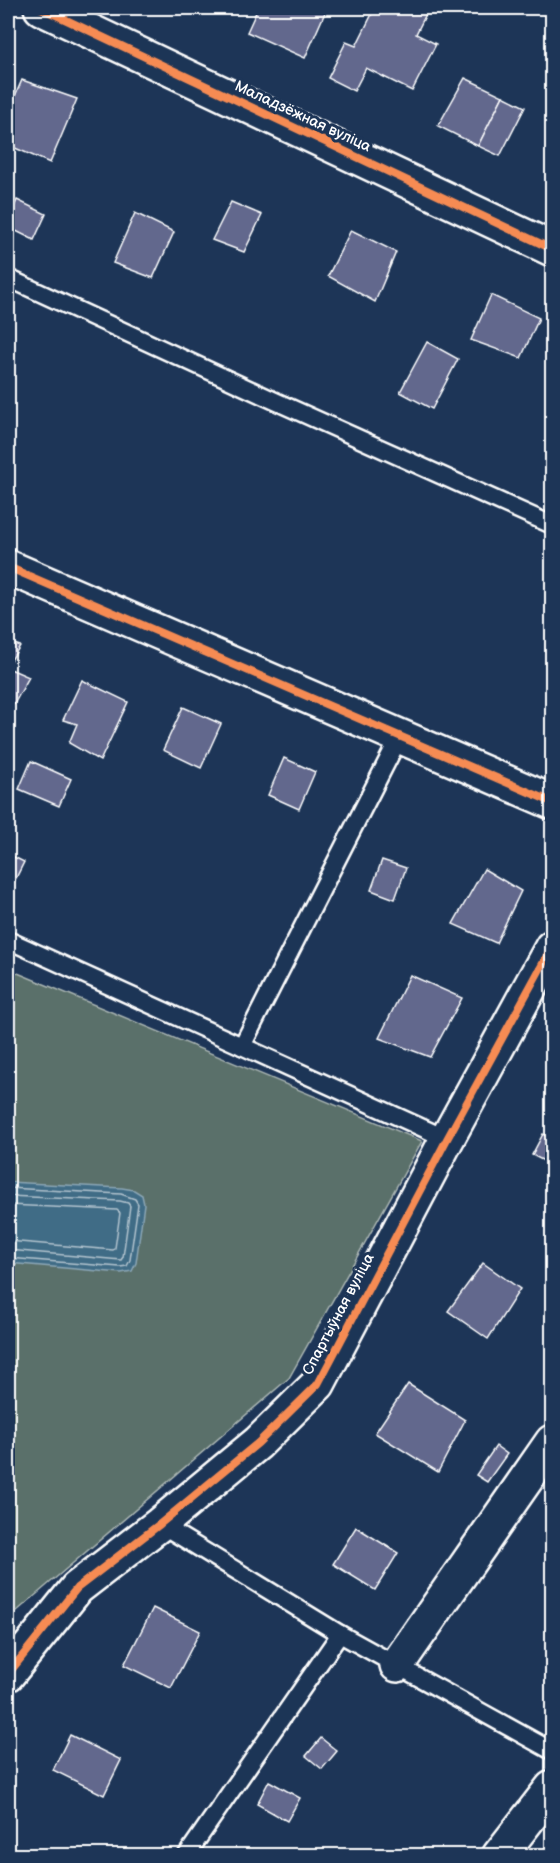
<svg xmlns="http://www.w3.org/2000/svg" width="560" height="1863" viewBox="0 0 560 1863" font-family="'Balsamiq Sans',sans-serif">
<rect width="100%" height="100%" fill="#1d3557"/>
<filter id="ink" filterUnits="userSpaceOnUse"><feTurbulence type="fractalNoise" baseFrequency=".0167" numOctaves="2"/><feDisplacementMap in="SourceGraphic" scale="12" xChannelSelector="R" yChannelSelector="G"/><feConvolveMatrix kernelMatrix="1 2 1 2 8 2 1 2 1" color-interpolation-filters="sRGB"/></filter>
<g filter="url(#ink)">
<polygon fill="#5a6f6a" stroke="#acb7b4" stroke-width="1.5" points="8,969 422,1141 289,1378 17,1611 8,1608"/>
<polygon fill="#406c86" stroke="#8ca7b6" stroke-width="1.5" points="8,1182 122,1188 134,1190 142,1195 144,1204 136,1263 132,1271 121,1273 8,1263"/>
<g fill="none" stroke-linecap="round" stroke-linejoin="round">
<g stroke="#b3c4cf" stroke-width="1.5">
<polyline points="8,1188 121,1194 135,1199 138,1204 130,1260 127,1266 120,1267 8,1258"/>
<polyline points="8,1196 120,1201 128,1203 130,1206 123,1257 121,1260 8,1250"/>
<polyline points="8,1205 117,1210 120,1213 115,1248 113,1250 8,1241"/>
</g>
</g>
<g fill="#62678d" stroke="#fff" stroke-width="1.5">
<polygon points="258,8 327,8 305,58 247,32"/>
<polygon points="375,8 429,8 416,34 436,44 412,91 366,68 354,91 328,78 346,42 356,46"/>
<polygon points="465,78 503,96 478,146 438,126"/>
<polygon points="22,80 77,99 50,163 8,145 8,112"/>
<polygon points="503,96 525,107 500,156 478,146"/>
<polygon points="17,200 46,214 34,240 8,227 8,221"/>
<polygon points="231,202 262,215 244,252 212,240"/>
<polygon points="135,213 174,232 153,278 113,263"/>
<polygon points="351,230 396,252 375,302 328,276"/>
<polygon points="491,295 539,318 521,358 471,340"/>
<polygon points="427,342 458,359 432,409 400,392"/>
<polygon points="8,642 20,646 8,665"/>
<polygon points="8,668 29,677 14,704 8,701"/>
<polygon points="82,680 128,702 100,761 69,743 77,724 63,720"/>
<polygon points="183,707 221,724 201,768 163,750"/>
<polygon points="284,758 315,772 299,809 268,795"/>
<polygon points="31,761 71,779 59,806 19,789"/>
<polygon points="8,854 24,862 8,894"/>
<polygon points="382,860 406,868 395,899 371,890"/>
<polygon points="484,869 521,891 496,943 453,924"/>
<polygon points="410,975 462,998 430,1057 379,1038"/>
<polygon points="543,1134 552,1139 552,1165 532,1155"/>
<polygon points="483,1263 520,1289 488,1339 448,1311"/>
<polygon points="408,1384 465,1420 438,1472 375,1433"/>
<polygon points="496,1446 507,1454 487,1482 476,1475"/>
<polygon points="356,1527 398,1553 375,1590 333,1564"/>
<polygon points="153,1608 200,1631 171,1688 124,1665"/>
<polygon points="70,1735 121,1760 104,1795 53,1770"/>
<polygon points="321,1738 337,1751 322,1769 306,1756"/>
<polygon points="269,1781 300,1798 287,1821 257,1804"/>
</g>
<g fill="none" stroke-linecap="round" stroke-linejoin="round">
<g stroke="#fff" stroke-width="21">
<g id="service">
<polyline points="8,278 275,401 552,525"/>
<polyline points="8,940 447,1139"/>
<polyline points="242,1046 400,736"/>
<polyline points="160,1524 340,1634 552,1751"/>
<polyline points="186,1856 340,1634"/>
</g>
</g>
<g stroke="#fff" stroke-width="38">
<g id="minor">
<polyline points="41,8 552,249"/>
<polyline points="8,567 552,802"/>
<polyline points="397,1665 552,1442"/>
<polyline points="8,1674 77,1588 160,1524 258,1443 318,1384 447,1139 552,947"/>
<polyline points="499,1856 552,1788"/>
</g>
</g>
<use href="#service" stroke="#1d3557" stroke-width="16"/>
<use href="#minor" stroke="#1d3557" stroke-width="33"/>
<g stroke="#1d3557" stroke-width="11">
<g id="cycleway">
<polyline points="41,8 552,249"/>
<polyline points="8,567 552,802"/>
<polyline points="8,1674 77,1588 160,1524 258,1443 318,1384 447,1139 552,947"/>
</g>
</g>
<use href="#cycleway" stroke="#f68b52" stroke-width="8"/>
</g>
</g>
<g text-anchor="middle" stroke-width="6" stroke-linejoin="round" paint-order="stroke">
<g font-size="15" fill="#fff" stroke="#1d3557">
<text transform="translate(303 116) rotate(25)" y="5">Маладзёжная вуліца</text>
<text transform="translate(338 1314) rotate(-62)" y="5">Спартыўная вуліца</text>
</g>
</g>
<rect width="560" height="1863" fill="none" stroke="#1d3557" stroke-width="30"/>
<rect x="15" y="15" width="530" height="1833" fill="none" stroke="#fff" stroke-width="2" filter="url(#ink)"/>
</svg>
